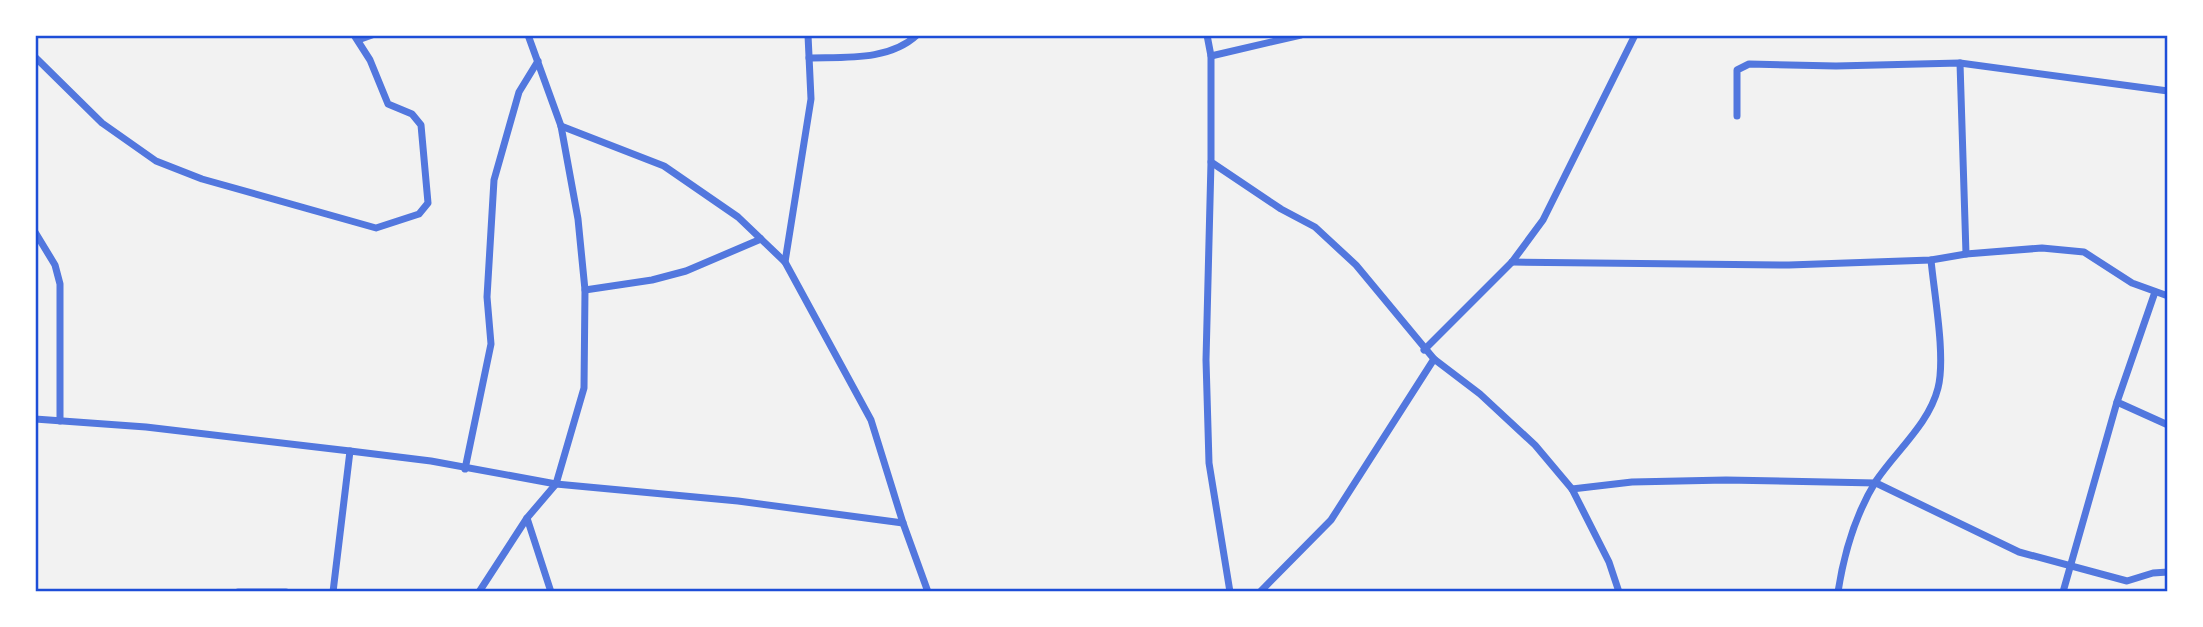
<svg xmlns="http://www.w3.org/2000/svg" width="2203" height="627" viewBox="0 0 2203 627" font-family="'Times New Roman',serif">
<rect width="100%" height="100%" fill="#f2f2f2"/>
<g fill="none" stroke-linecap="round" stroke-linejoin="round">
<g stroke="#5277de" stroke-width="7">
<polyline points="1207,35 1211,56 1211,162 1281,209 1315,227 1356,265 1434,359 1480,394 1535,445 1572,489 1609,562 1619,592"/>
<polyline points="358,40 372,35"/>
<polyline points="1211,56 1301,35"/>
<polyline points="35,57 102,123 156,161 202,179 376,228 419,214 428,203 421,125 412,114 388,104 370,60 354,35"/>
<path d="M809,58C846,57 889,61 917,35"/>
<polyline points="1960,63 1966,254"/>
<polyline points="1737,116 1737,70 1749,64 1836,66 1960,63 2168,91"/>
<polyline points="561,126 664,166 738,217 785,262 871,420 903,523 928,592"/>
<polyline points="1211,162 1206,360 1209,463 1230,592"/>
<polyline points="35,232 55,265 60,284 60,421"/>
<polyline points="785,262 811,99 808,35"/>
<polyline points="1512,262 1789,265 1931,260 1966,254 2042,248 2084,252 2132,283 2168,296"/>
<polyline points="585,290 652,280 686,271 761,239"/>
<polyline points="2155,292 2117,402 2168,425"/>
<polyline points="1424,350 1512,262 1543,220 1635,35"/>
<polyline points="35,419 146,427 350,451 431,461 556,484 738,501 903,523"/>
<polyline points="465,469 491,344 487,297 494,180 519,92 538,61"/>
<polyline points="1572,489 1632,482 1726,480 1876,483 2019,552 2127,581 2153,573 2168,572"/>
<polyline points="527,518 551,592"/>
<polyline points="238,592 286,592"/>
<polyline points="333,592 350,451"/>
<polyline points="479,592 527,518 556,484 584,388 585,290 578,219 561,126 528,35"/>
<polyline points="1260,592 1331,520 1434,359"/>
<path d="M1838,592C1844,553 1855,515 1876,481C1896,451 1929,424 1938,388C1946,357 1934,293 1931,260"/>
<polyline points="2063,592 2117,402"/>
</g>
</g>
<rect width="2203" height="627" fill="none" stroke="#ffffff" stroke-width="74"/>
<rect x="37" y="37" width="2129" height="553" fill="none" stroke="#1d4ed8" stroke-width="2.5"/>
</svg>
